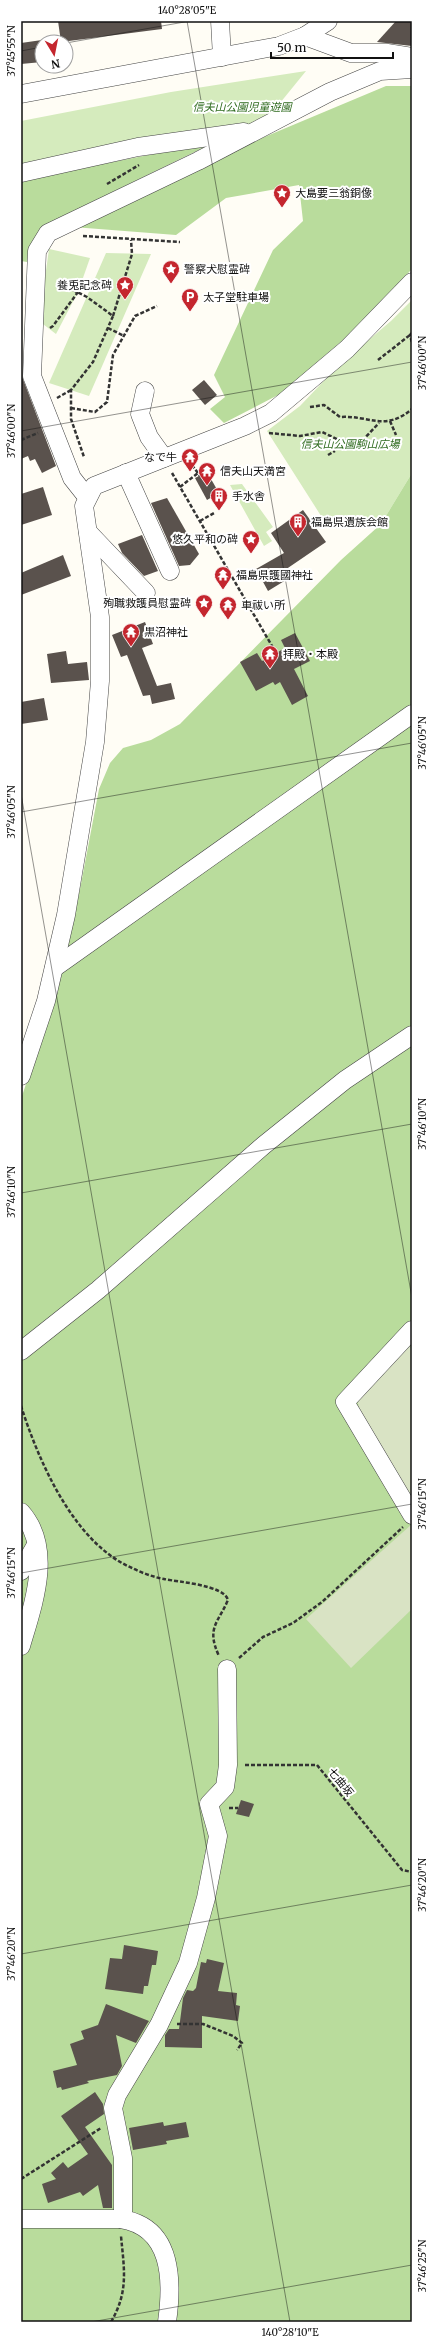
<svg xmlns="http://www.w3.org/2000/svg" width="433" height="2343" viewBox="0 0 433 2343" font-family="Merriweather,'Noto Sans JP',serif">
<rect width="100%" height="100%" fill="#fffdf5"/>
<g fill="#d5ebbd">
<polygon points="306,71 258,130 21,173 21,121 171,92"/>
<polygon points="49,249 90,258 78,292 56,334 39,321"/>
<polygon points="106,253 151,254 89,396 49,383"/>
<polygon points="412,300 412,473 381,524 323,519 267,431 300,406 338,366 391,321"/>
<polygon points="242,484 273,527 266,532 272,541 264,546 230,485"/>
</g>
<g fill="#b9dc9c">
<polygon points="386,86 412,86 412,269 343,340 280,394 224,423 210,409 225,397 214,375 273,250 303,221 299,185 226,198 176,235 73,227 262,138"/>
<polygon points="215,142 47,224 32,243 27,262 21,261 21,183 26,179"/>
<polygon points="412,473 412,2322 21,2322 21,1099 54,1000 80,889 99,789 110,763 123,748 151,740 180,724 341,560 381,524"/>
</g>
<g fill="#d9e3c4">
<polygon points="406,1341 412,1350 412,1501 361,1421 357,1396"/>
<polygon points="412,1524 412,1609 351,1668 306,1619"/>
</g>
<g fill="#5a524d">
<polygon points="58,21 161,21 162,29 61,42"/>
<polygon points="396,21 412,21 412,46 377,42"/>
<polygon points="42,40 42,62 21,64 21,43"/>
<polygon points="21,374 56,466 42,473 35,459 30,461 28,456 21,459"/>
<polygon points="204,380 217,395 205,405 192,390"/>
<polygon points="207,472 219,493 207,500 195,478"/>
<polygon points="43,487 52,515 21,525 21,494"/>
<polygon points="167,498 199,554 190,565 179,566 151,503"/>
<polygon points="303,510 326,542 282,572 286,580 268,591 256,569 284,553 271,533"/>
<polygon points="142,535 158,571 144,576 122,553 118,544"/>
<polygon points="63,555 71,576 21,595 21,573"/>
<polygon points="145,622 153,644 142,648 157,686 171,683 175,699 152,704 150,695 143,696 127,655 121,657 112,635"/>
<polygon points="295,633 310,661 294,669 308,696 292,705 280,682 275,685 273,682 256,691 240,662 257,653 262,661 285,648 281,640"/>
<polygon points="66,651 68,664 87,662 89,680 51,683 47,654"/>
<polygon points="44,698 48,720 21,724 21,702"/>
<polygon points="241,1800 254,1804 249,1817 236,1814"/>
<polygon points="124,1945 158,1951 156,1965 152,1965 148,1986 144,1986 143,1994 105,1989 110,1958 122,1959"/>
<polygon points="207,1959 224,1963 218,1991 237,1993 236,2005 240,2006 238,2021 202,2016 202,2048 165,2047 165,2035 169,2029 179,2029 183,1998 187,1990 193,1991 196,1988 201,1962 206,1963"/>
<polygon points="106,2004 149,2021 147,2024 136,2043 116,2035 122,2066 117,2075 87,2081 89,2083 62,2090 61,2087 57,2088 53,2071 77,2065 70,2044 84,2039 81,2031 98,2025"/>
<polygon points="95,2092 103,2104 104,2114 85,2127 112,2165 112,2208 103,2208 98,2185 83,2196 80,2192 48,2203 42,2184 56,2179 51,2173 63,2162 68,2168 88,2154 61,2116"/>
<polygon points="163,2122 164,2126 186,2122 189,2137 166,2141 167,2144 133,2150 129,2128"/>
</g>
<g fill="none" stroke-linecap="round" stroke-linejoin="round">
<g stroke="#444" stroke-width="19">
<g id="minor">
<polyline points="220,21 222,57"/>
<polyline points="305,36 351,53 387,53 412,57"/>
<polyline points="21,94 279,46 305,36 328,21"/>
<polyline points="21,173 138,147 244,132"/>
<polyline points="145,391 140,414 149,437 164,458"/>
<polyline points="126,473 170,571"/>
<polyline points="87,497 72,478 32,376 37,251 48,233 198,161 330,92 380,71 412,69"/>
<polyline points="88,532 146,593"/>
<polyline points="54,968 412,714"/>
<polyline points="21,1076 46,1001 66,915 95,742 100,681 100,617 84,506 94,486 245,426 271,413 347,349 412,282"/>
<polyline points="412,1330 345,1402 412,1515"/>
<polyline points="21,1351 98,1290 264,1145 345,1080 412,1035"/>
<path d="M21,1512C54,1549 33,1605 21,1646"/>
<polyline points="21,1571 36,1545"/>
<path d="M21,2219H121C172,2227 173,2280 167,2322"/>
<polyline points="121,2219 123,2213 123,2158 113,2108 117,2095 159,2025 188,1963 206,1898 218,1836 209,1804 225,1787 228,1765 227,1669"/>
</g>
</g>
<g stroke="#333" stroke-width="2.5" stroke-dasharray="4 2" stroke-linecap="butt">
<polyline points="107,184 139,165"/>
<polyline points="83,236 180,242"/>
<polyline points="73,290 87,297 113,316 93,362 71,390 71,419 84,457"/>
<polyline points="113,316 132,254 131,240"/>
<polyline points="50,328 53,326 78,292"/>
<polyline points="108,328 124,336"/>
<polyline points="412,333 410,335 412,343"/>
<polyline points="378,360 410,335"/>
<polyline points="57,398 71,390"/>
<path d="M310,407L324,405L340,417C369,415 385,432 412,409"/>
<polyline points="71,408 95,412 107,402 113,355 135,316 157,306"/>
<polyline points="390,421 396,435"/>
<polyline points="269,433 300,436 322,432 339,440 361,442 379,423"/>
<polyline points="21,440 38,433"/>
<polyline points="328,455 335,451"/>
<polyline points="192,465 200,476"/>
<polyline points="172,473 276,653"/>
<polyline points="180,487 198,473"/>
<polyline points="200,521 214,513"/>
<path d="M21,1406C39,1462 74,1543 132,1568C142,1573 153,1577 164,1579C178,1582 224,1585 228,1600C218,1623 206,1628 219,1656"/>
<polyline points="239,1658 263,1637 293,1623 322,1602 403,1527"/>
<polyline points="245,1765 317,1765 402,1870 412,1872"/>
<polyline points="229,1808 238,1808"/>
<polyline points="177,2024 203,2024 233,2036 242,2043 237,2050"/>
<polyline points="21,2179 101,2128"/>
<path d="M111,2322C129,2291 124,2269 121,2236"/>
</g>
<use href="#minor" stroke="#fff" stroke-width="18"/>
</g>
<path fill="none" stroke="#111" stroke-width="1" stroke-opacity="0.45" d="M187,21L412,1298M66,43L190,21M21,51L42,47M21,431L412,362M21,794L290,2322M21,812L412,743M21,1193L412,1124M21,1573L412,1504M21,1954L412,1885M91,2322L412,2265"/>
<defs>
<g id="sight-pin" transform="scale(0.9)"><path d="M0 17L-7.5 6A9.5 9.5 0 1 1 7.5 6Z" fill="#c4262e" stroke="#fff"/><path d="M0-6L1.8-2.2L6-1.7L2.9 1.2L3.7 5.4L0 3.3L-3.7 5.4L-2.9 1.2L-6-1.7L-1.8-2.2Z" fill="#fff"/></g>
<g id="parking-pin" transform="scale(0.9)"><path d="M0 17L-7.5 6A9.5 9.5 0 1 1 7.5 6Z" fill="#c4262e" stroke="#fff"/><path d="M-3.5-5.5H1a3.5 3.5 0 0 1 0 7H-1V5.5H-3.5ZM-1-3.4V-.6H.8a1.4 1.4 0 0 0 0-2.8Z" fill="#fff"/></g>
<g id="temple-pin" transform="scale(0.9)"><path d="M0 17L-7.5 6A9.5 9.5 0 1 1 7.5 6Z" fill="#c4262e" stroke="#fff"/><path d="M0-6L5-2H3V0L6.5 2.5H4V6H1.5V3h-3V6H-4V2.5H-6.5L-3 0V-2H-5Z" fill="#fff"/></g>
<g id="building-pin" transform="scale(0.9)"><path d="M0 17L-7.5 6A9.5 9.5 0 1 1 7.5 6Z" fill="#c4262e" stroke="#fff"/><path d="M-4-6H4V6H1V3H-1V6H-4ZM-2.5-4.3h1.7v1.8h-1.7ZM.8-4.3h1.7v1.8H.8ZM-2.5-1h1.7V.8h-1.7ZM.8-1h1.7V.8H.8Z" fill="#fff"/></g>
</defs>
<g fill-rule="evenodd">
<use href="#sight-pin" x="282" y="193"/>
<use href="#sight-pin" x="171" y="269"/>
<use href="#sight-pin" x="125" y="285"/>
<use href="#parking-pin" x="190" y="297"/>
<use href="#temple-pin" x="190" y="457"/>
<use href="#temple-pin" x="207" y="471"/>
<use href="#building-pin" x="219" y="496"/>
<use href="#building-pin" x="298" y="522"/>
<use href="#sight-pin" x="251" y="539"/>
<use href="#temple-pin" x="223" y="575"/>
<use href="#sight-pin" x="204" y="603"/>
<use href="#temple-pin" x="228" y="605"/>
<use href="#temple-pin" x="131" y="632"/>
<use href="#temple-pin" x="270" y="654"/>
</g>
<g text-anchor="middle" stroke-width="4" stroke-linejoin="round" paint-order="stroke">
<g font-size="11" font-style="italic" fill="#2f6b1f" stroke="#fff">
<text x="242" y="111">信夫山公園児童遊園</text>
<text x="350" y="448">信夫山公園駒山広場</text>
</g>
<g font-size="11" fill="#111" stroke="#fff" text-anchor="start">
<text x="295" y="197">大島要三翁銅像</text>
<text x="184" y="273">警察犬慰霊碑</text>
<text x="112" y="289" text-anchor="end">養兎記念碑</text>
<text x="203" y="301">太子堂駐車場</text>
<text x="177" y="461" text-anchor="end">なで牛</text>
<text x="220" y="475">信夫山天満宮</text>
<text x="232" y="500">手水舎</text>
<text x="311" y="526">福島県遺族会館</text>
<text x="238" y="543" text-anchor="end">悠久平和の碑</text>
<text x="236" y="579">福島県護國神社</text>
<text x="191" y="607" text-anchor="end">殉職救護員慰霊碑</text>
<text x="241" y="609">車祓い所</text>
<text x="144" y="636">黒沼神社</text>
<text x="283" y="658">拝殿・本殿</text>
</g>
<g font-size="11" fill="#111" stroke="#fff">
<text transform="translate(341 1782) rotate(51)" y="4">七曲坂</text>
</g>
</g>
<rect width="433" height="2343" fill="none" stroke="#ffffff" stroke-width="44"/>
<g transform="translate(54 54) rotate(170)"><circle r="19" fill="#ffffff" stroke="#a0a0a0"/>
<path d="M0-3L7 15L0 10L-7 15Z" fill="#c4262e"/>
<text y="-6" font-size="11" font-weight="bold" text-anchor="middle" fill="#111111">N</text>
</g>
<path d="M271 52v6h122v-6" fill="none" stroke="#111111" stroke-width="2"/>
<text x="277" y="52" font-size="12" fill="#111111" stroke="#ffffff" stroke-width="3" paint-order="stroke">50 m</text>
<rect x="22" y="22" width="389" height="2299" fill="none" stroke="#111" stroke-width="1.5"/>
<g font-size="10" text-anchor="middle" fill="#111">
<text x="187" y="14">140°28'05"E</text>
<text transform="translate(11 51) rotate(-90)" y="4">37°45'55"N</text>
<text transform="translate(422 363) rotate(-90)" y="4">37°46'00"N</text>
<text transform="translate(11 431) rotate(-90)" y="4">37°46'00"N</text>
<text transform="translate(422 743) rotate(-90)" y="4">37°46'05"N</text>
<text transform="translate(11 812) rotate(-90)" y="4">37°46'05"N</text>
<text transform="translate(422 1124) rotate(-90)" y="4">37°46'10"N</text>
<text transform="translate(11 1192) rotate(-90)" y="4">37°46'10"N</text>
<text transform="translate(422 1504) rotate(-90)" y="4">37°46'15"N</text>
<text transform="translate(11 1573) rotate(-90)" y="4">37°46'15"N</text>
<text transform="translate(422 1885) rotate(-90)" y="4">37°46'20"N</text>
<text transform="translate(11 1954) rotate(-90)" y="4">37°46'20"N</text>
<text transform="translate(422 2266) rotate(-90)" y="4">37°46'25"N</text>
<text x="290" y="2336">140°28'10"E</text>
</g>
</svg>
